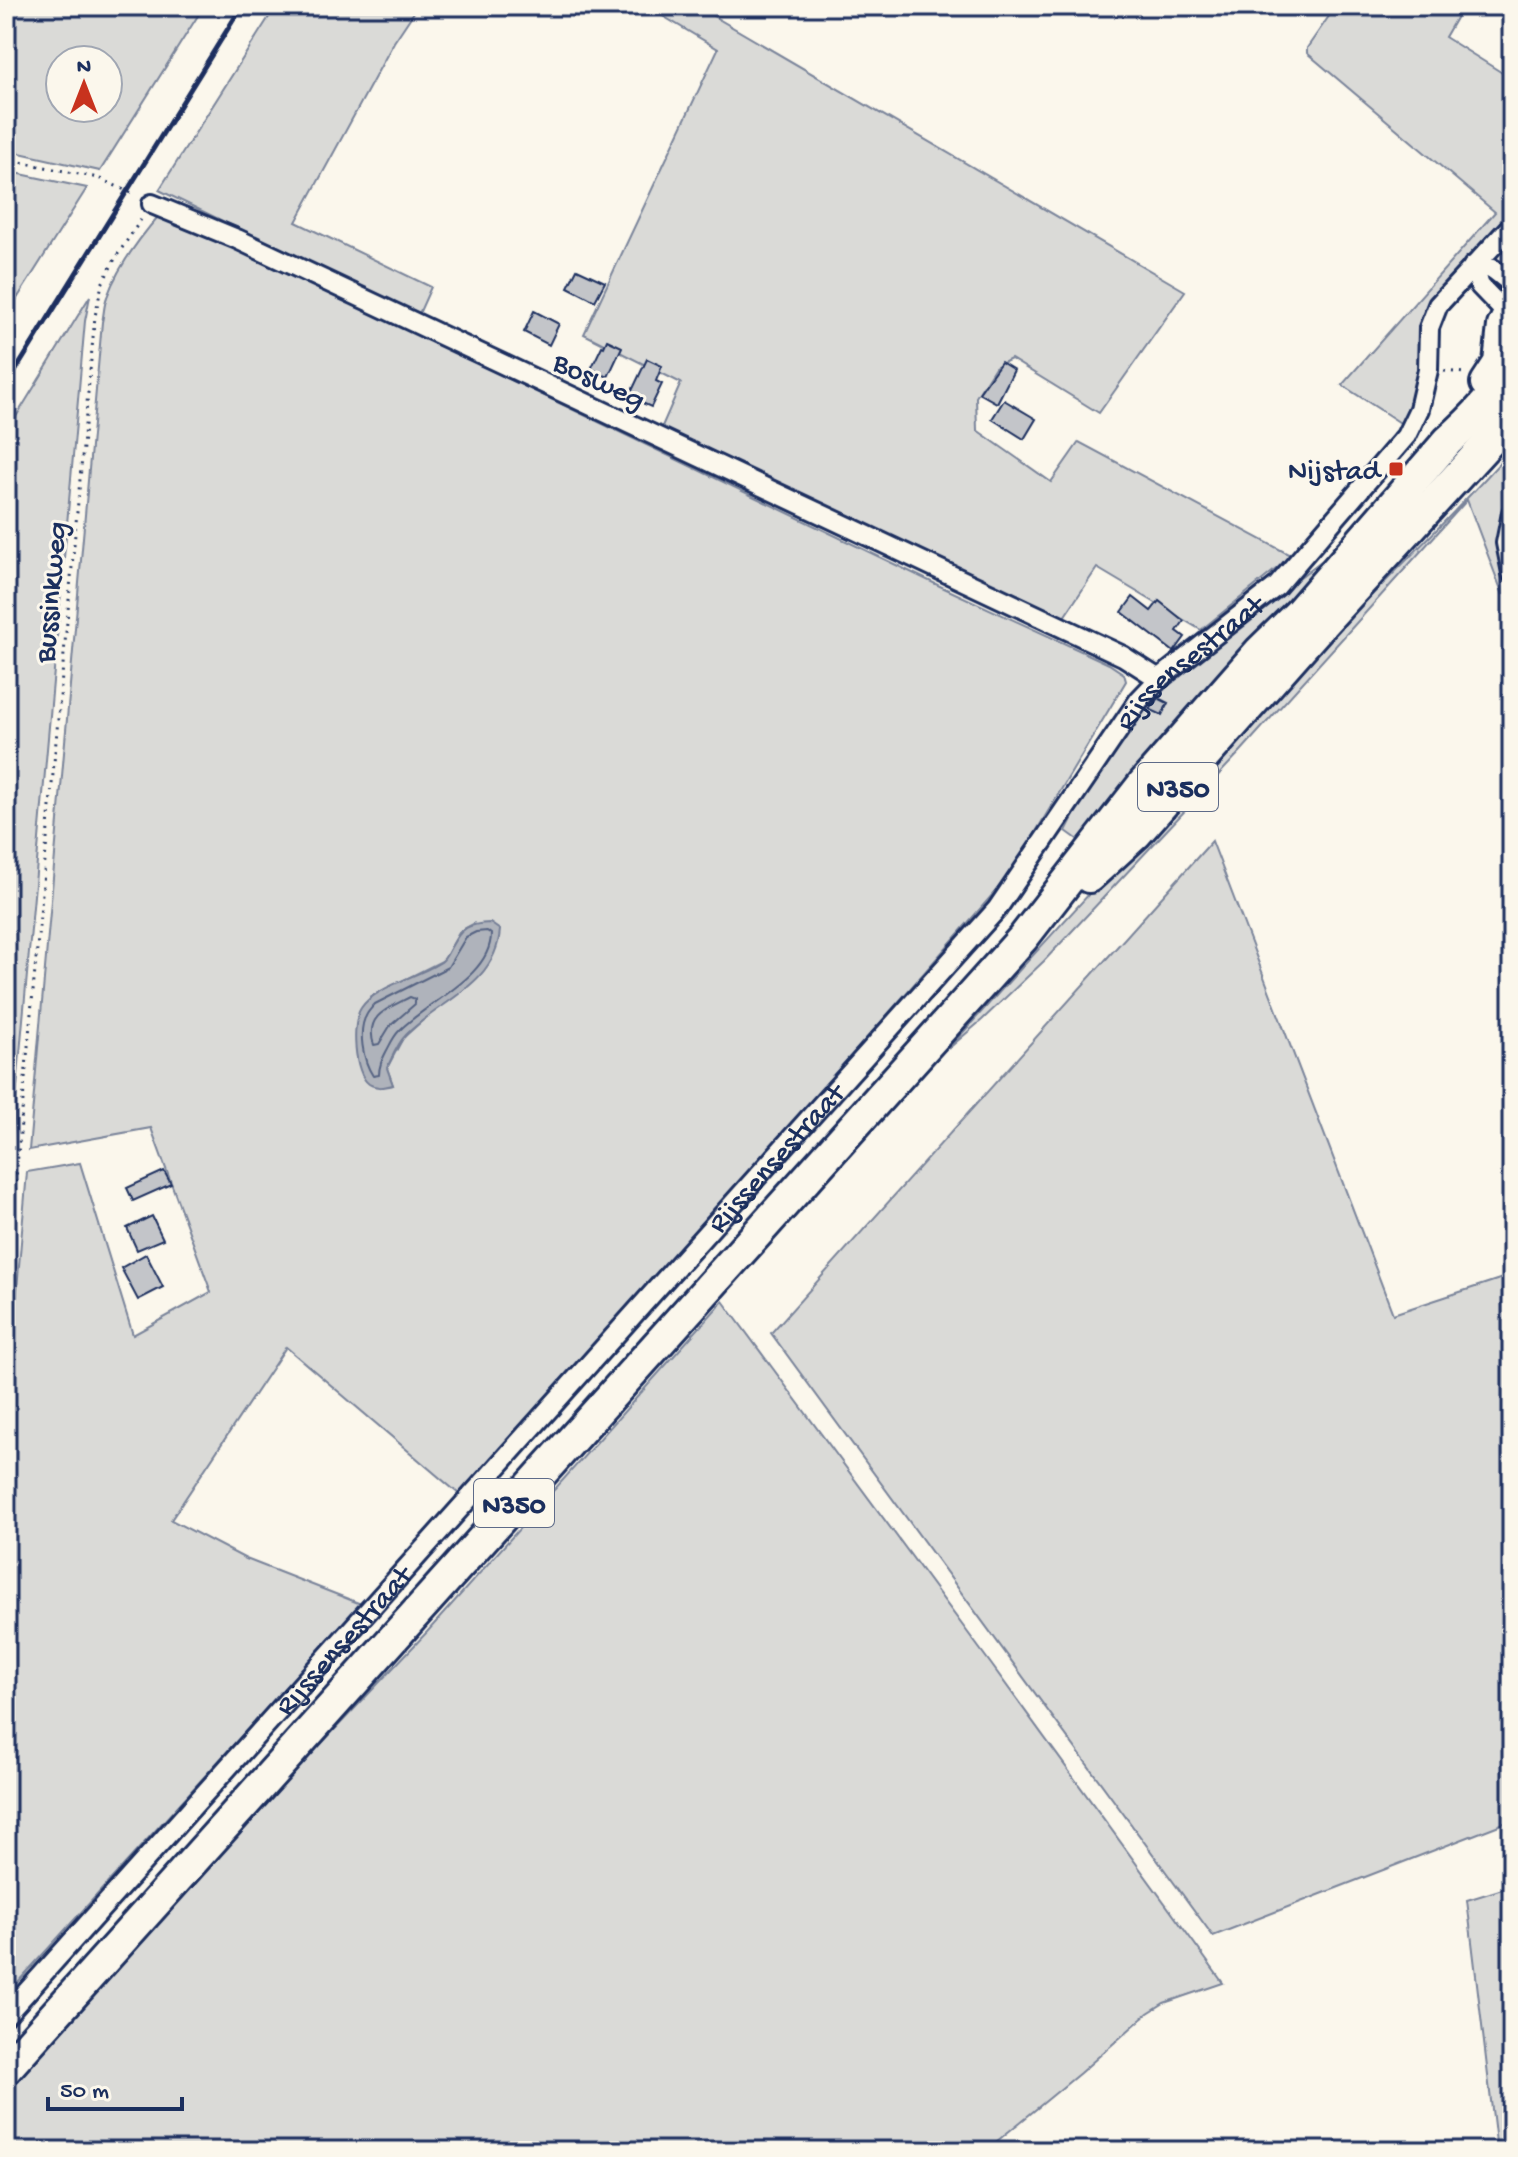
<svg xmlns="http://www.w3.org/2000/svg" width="1518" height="2157" viewBox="0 0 1518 2157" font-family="'Gochi Hand',sans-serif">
<rect width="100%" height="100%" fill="#fbf7ec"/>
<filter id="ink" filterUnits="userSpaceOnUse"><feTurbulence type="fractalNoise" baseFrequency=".0125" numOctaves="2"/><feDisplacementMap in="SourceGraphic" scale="16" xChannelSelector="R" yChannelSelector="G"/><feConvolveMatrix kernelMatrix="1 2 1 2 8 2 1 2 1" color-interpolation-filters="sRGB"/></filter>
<g filter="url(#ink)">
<g fill="#dadad7" stroke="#7a849a" stroke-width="2" fill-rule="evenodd">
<path d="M6,6H204L100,171L6,150ZM60,60H108V108H60Z"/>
<polygon points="276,6 418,6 394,42 296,222 431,287 418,316 159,190"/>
<polygon points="646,6 696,6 1185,291 1099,413 1011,359 995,367 976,397 977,430 1051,482 1079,442 1292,556 1201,630 1097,568 1062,620 660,431 681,383 584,334 718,49"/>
<polygon points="1336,6 1463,6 1445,37 1512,79 1512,215 1503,220 1429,300 1422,324 1420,376 1405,426 1342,385 1495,212 1307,53 1307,48"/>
<polygon points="6,171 87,188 6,316"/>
<path d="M162,212L944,588L1109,664L1124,674L1126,681L1019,860L1001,885L787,1129L459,1494L286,1347L171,1520L246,1559L361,1604L6,1995V1418L27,1172L80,1163L133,1335L211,1292L151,1128L29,1150L102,322C104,314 104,304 107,297C118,266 141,236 162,212ZM473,924L431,1013L403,1038L387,1068L393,1085C379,1088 371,1087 362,1075L370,997L444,960L460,931Z"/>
<polygon points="90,296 85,321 6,1211 6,433"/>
<path d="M1512,449V504C1497,521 1503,572 1503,595L1467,500L1241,751L1044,961L982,1020L948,1049C1067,917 1187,787 1310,658C1377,588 1448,522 1512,449Z"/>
<polygon points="1341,552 1084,844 1066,831 1094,776 1146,698 1206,649 1321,561"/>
<polygon points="1212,841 1393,1314 1512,1275 1512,1820 1213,1936 771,1333"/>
<polygon points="723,1301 991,1664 1223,1983 1164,2003 1148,2013 1080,2073 985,2151 6,2151 6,2085 131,1945 427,1632"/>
<polygon points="1512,1886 1512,2151 1497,2151 1467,1900"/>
</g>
<path fill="#afb3bb" stroke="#747e96" stroke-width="2" d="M490,923L500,930C496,985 439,1001 406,1035C397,1044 392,1058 387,1068L393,1085C385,1087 377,1089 369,1084C354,1074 351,1023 361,1008C374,987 420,976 441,962C446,958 448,952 451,947C462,927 468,924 490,923Z"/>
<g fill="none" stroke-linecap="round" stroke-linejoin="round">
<g stroke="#566483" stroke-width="2">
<path d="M487,931L491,934C491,977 425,1003 399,1031C393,1037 390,1045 386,1052C382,1060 379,1066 379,1075L373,1076C363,1061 357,1030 367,1014C368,1012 374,1005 375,1004L448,967L466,937L476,932Z"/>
<path d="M410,997L415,999V1004L390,1026L379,1044L374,1045C364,1015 389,1008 410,997Z"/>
</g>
</g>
<g fill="#c3c5c9" stroke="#1b2f5e" stroke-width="2">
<polygon points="577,269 605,282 595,301 568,287"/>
<polygon points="534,311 559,324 549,345 524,332"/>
<polygon points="607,340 622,347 608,377 591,369 602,346 604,347"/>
<polygon points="647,359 662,366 656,381 662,384 651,407 629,397"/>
<polygon points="1001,362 1014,370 997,403 979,393"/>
<polygon points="1004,400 1036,419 1024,439 992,419"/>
<polygon points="1133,597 1151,611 1159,601 1184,621 1177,631 1185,637 1174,652 1122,612"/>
<polygon points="1158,698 1168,703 1162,715 1149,709"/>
<polygon points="164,1171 171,1184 133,1201 127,1188"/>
<polygon points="152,1216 163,1239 137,1250 127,1228"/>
<polygon points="146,1254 163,1287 138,1300 121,1268"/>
</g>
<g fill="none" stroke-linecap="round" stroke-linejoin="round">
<g stroke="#1b2f5e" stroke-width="24">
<g id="street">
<polyline points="152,204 237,239 1123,656 1159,679"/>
<polyline points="1507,314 1480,286 1473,266 1493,269 1512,284"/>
<polyline points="1512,513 1506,543 1512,573"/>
<path id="s1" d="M6,2015L997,909L1139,700L1159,679L1277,586L1406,436L1419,409L1428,370L1429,328L1438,305L1512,225"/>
</g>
</g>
<g stroke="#1b2f5e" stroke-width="36">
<g id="primary">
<polyline points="1486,383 1499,363 1503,326 1512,308"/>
<polyline points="1089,877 1136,834 1322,624 1512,417"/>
<path d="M6,2069L1023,938L1143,784L1260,651L1298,614L1448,441C1472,420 1496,395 1512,367"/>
</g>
</g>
<g stroke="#1b2f5e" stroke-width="3" stroke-dasharray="2 6" stroke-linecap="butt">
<polyline points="6,159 98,178 136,195"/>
<polyline points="1444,371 1464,373"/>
<polyline points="6,1286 95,316 102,284 116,257 142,218"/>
</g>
<use href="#street" stroke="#fbf7ec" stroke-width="18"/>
<use href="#primary" stroke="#fbf7ec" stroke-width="30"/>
<polyline stroke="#1b2f5e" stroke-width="5" points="6,386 242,6"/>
</g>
</g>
<rect fill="#c8321e" stroke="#fbf7ec" stroke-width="3" x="1388" y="461" width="16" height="16" rx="4"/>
<g text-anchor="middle" stroke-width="6" stroke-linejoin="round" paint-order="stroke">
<g fill="#fbf7ec" stroke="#5e6b89" stroke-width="2">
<rect x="1138" y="763" width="80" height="48" rx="6"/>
<rect x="474" y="1479" width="80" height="48" rx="6"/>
</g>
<g font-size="28" font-weight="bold" fill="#1b2f5e">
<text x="1178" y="797">N350</text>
<text x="514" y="1513">N350</text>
</g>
<g font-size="30" fill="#1b2f5e" stroke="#fbf7ec">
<text transform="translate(600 379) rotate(25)" y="10">Bosweg</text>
<text transform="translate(49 592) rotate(-85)" y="10">Bussinkweg</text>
<text dy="10" stroke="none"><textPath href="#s1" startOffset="1800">Rijssensestraat</textPath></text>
<text dy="10" stroke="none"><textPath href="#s1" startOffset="1152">Rijssensestraat</textPath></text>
<text dy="10" stroke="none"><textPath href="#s1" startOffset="504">Rijssensestraat</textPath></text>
</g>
<g font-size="30" fill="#1b2f5e" stroke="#fbf7ec" text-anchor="end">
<text x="1380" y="479">Nijstad</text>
</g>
</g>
<rect width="1518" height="2157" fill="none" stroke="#fbf7ec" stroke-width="32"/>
<rect x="16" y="16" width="1486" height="2125" fill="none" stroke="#1b2f5e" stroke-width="3" filter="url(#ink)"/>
<g transform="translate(84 84)"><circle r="38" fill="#fbf7ec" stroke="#a1a7b3" stroke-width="2"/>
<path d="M0-6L14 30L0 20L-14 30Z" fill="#c8321e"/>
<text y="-12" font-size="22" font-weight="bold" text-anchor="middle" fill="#1b2f5e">N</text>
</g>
<path d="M48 2097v12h134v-12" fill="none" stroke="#1b2f5e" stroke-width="4"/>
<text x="60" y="2097" font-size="24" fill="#1b2f5e" stroke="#fbf7ec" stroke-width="6" paint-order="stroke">50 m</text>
</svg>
